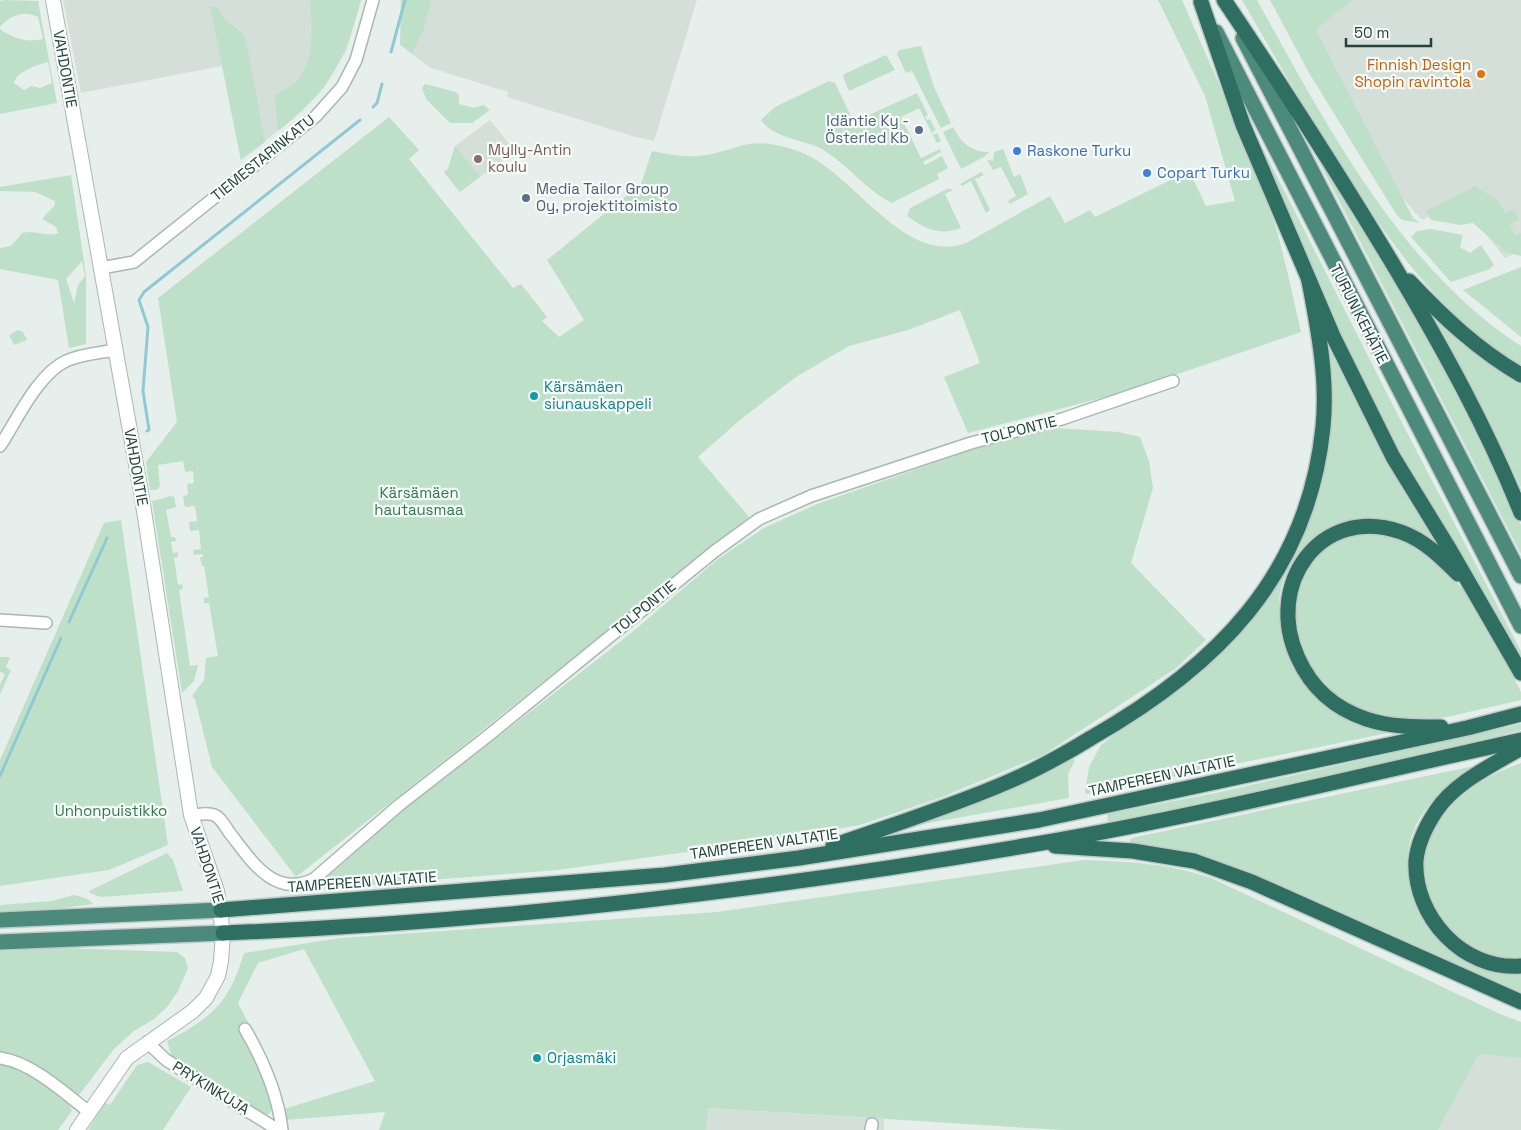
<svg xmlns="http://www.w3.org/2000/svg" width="1521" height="1130" viewBox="0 0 1521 1130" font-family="'Space Grotesk',sans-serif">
<rect width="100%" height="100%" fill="#e6efeb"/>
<g fill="#d4dfda">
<polygon points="63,0 361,0 347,49 324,88 300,113 241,160 222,66 81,93"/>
<polygon points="421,0 697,0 654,141 632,136 507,97 508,92 431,68 407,51"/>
<polygon points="1309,0 1521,0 1521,251 1505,258 1460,202 1422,220 1411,208 1383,173 1295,13"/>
<polygon points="490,120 515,151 460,192 444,172 448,169 455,146"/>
<polygon points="1479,1053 1521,1058 1521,1130 1438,1130"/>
<polygon points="707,1108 884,1119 884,1130 706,1130"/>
</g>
<g fill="#bfe0c8" fill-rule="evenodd">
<path d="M5,0L38,1L57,103L0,114V29C13,38 27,43 43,39L38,17C23,10 11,15 0,27V1ZM48,62L52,83L40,88L32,86L24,90L14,83C17,71 37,65 48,62Z"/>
<path d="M310,0H361C344,63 330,90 278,131L275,96C282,90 291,88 298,80C315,61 312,24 310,0Z"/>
<polygon points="401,0 431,0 423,31 412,53 400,45"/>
<path d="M1158,0H1182C1210,64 1239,127 1264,192C1281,237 1290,285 1301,332L1128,391L968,433L944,377L980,363L960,310L908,330L849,346L796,377L740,420L698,457L749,517L460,748L296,877L212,767L195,699L192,696L204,680L206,658L218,656L209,603H204V598L209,597L204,566H202L200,557H203L202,554L194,555L193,550L201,549L199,530L190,531L189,522L197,521L195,506L185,507L183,497L188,494L187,484L194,483L193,471L185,472L183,461L158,465L160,486L157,490H150L146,462L177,422L158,298L389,117L419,150L409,159L513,288L521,284L547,317L542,321L559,337L584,320L547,260L641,184L652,151C667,154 681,157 697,156C715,155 731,148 749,144C769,141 793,148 811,157C859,183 908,265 966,243L1050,196L1065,223L1090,210L1095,217L1189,171L1206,206L1235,201L1205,96Z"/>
<path d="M1242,0H1257C1325,122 1401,269 1521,346V365C1444,318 1398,254 1350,180C1312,121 1277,61 1242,0Z"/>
<polygon points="1270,0 1352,0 1316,30 1413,218 1420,223 1402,220 1396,214 1309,73"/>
<polygon points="210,6 217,7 225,19 243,34 247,45 265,142 241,160"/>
<polygon points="921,46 934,87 951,123 941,128 912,71 906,73 897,54 899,50"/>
<polygon points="886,55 895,70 849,91 843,77 844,74"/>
<path d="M829,81L835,83L854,122L917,93L928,115L925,117L927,120L930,119L936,130L932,132L934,135L937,133L941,141L937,143L919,108L901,117L921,158L940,149L941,152L923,162L925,165L942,156L948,168L937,174L939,179L892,203C867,191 847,164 822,149C802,139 773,138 761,120L775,107Z"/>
<polygon points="425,84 456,92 459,96 459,104 474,108 483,105 490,110 472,123 450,123 426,99 422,88"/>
<polygon points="1249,121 1399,417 1521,651 1521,660 1383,427 1330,314"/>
<path d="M953,127C961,142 971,152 989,152L984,157L961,169L943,132Z"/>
<polygon points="1301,127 1391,273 1457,388 1521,525 1521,554"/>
<polygon points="455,146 480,176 460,192 444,172 448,169"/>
<polygon points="1003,149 1014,177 1020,174 1028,194 1010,204 1008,201 1016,196 1001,167 993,170 987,160 993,161 994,152"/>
<polygon points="981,172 984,175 975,179 990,210 986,213 971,181 962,186 960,184"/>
<path d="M71,175L86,275V344L69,348L58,280L0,269V248L11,246L22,233C34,229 48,238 58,233L56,227L42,219L55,205V201L35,192L0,191V187ZM82,261L85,276L78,285L74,303L66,279Z"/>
<polygon points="1475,186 1498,201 1505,213 1514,209 1519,220 1510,224 1515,236 1521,233 1521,256 1506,252 1473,223 1460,225 1431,220 1426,211"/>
<path d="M949,188L953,190L945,194L961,228C939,236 925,229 907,216L910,208Z"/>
<polygon points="1431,229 1463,235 1460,247 1470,253 1481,245 1494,265 1490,269 1451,282 1411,237 1417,231"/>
<polygon points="1521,267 1521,337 1463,290"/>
<polygon points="1423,304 1521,379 1521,488 1482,406"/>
<polygon points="18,330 23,332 27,340 14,345 9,335"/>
<path d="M1326,337L1386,460L1443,551C1422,531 1401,521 1371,520C1357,527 1306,548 1297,558C1260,596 1285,675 1323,704C1342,718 1371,724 1393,732L1087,794L1085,792L1089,767L1101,745L1216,654L1310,510Z"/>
<polygon points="1055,428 1119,432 1140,437 1149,461 1153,488 1131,563 1206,640 1175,669 1043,755 942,797 860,825 765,841 558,870 304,890 304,887 315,884 338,868 386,824 630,634 718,559 764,528 817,504 971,450"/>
<polygon points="171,496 174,497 176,507 166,510 171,537 175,537 176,541 171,542 173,553 178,552 178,557 174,558 178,585 182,584 183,589 179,590 190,666 198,665 194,681 182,693 152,501"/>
<polygon points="121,520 168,845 109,870 0,886 0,760 104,523"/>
<path d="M1384,534C1392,537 1402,539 1409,542C1463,570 1495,640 1521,692V700L1447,717L1410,721L1374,715L1355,708L1339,698L1323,684L1309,666L1292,620L1300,575L1322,549L1344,537Z"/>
<polygon points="0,657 10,657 6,667 11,670 0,695 0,685 5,674 0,672"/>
<path d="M1521,724V730C1384,764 1246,795 1108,822L1107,814L1216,793Z"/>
<polygon points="1070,757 1075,760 1068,774 1069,798 906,827"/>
<path d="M1521,763V958C1500,961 1482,953 1464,942C1449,932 1437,917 1430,901C1402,835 1464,782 1521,763Z"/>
<path d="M1479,765C1455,780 1432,796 1418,821C1381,891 1445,979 1521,973V995L1227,864L1198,855L1130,845V839L1136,837Z"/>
<polygon points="167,853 173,860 183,891 101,897 90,893 89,891"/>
<path d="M1084,860C1130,862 1167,863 1211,878L1500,1014L1521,1022V1058L1479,1054L1438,1130H1062L708,1108L706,1130H379L385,1112L285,1120L284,1109L375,1081L304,949L258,963L238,1003L249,1024L240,1028L260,1066L273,1108L269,1114L265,1115L172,1058L167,1041C213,1017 229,1003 244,953L340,938L717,912Z"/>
<polygon points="74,895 88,899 93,904 42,911 0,913 0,905 51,901"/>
<polygon points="63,948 177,952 185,958 188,968 178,991 167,1007 154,1019 134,1031 114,1049 79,1095 25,1059 0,1053 0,951"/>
<path d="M0,1062C20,1069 65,1090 72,1111L58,1130H0Z"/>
<polygon points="148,1062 191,1087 163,1130 88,1130 105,1103 110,1105 137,1065"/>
</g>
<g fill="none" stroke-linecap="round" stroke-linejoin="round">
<g stroke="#8ec9d4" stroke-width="3">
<polyline points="391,52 405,0"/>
<polyline points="373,107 377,103 382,84"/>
<polyline points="147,431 149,430 143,391 148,327 139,300 144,292 360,120"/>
<polyline points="69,622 107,538"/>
<polyline points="0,776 61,638"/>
</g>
<g stroke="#a8b8b2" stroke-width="14">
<g id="minor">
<polyline points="101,268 134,262 316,116 342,87 356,60 373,0"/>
<path d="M0,446C17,420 38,374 66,361C81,354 99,353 115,350"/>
<polyline points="0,620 46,623"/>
<path d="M191,815C198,815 207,812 214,815C220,817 225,826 229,832C251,860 274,899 314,879L398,806L489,735L715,551L759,519L811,496L971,443L1062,419L1173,381"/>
<path d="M245,1029C263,1060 278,1094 282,1130"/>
<polyline points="147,1042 166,1060 278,1130"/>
<path d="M0,1058C33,1063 65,1093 90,1113"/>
<polyline points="871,1130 872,1124"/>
</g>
</g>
<g stroke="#a8b8b2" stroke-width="16">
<polyline id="tertiary" points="53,0 142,498 191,815 217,891 223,933 221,961 218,976 206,998 193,1011 127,1058 77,1130"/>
</g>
<g stroke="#c2cac8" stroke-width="18">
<g id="trunk">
<polyline points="1216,32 1521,626"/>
<polyline points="1243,38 1521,576"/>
<polyline points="0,920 221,910"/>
<polyline points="0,942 223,933"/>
</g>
</g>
<g stroke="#c2cac8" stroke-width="18">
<g id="motorway">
<path d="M1224,0C1284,89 1342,179 1397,271C1443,349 1487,428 1521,513"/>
<polyline points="1201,2 1243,125 1333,336 1393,457 1450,550 1521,673"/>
<path d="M1409,281C1443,317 1478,350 1521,375"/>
<path d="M1441,727C1415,727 1390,727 1366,719C1334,708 1312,689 1298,658C1264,585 1320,504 1401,532C1424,540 1441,557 1458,574"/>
<path d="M1521,748C1493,765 1455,782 1436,811C1426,826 1418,842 1416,860C1413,916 1463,971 1521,966"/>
<path d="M833,846C892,825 953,806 1010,781C1038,769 1065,754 1091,738C1216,667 1308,576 1323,427C1328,378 1318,329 1309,281"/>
<polyline points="1055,846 1133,851 1194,861 1252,882 1521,1002"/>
<polyline points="221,910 665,875 799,858 1039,820 1467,728 1521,714"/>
<path d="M223,933C493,922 763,891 1030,845C1195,817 1358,776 1521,740"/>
</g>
</g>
<use href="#minor" stroke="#fff" stroke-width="11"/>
<use href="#tertiary" stroke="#fff" stroke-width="14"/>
<use href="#trunk" stroke="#4c8a7c" stroke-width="15"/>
<use href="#motorway" stroke="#2f6f62" stroke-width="15"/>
</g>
<circle fill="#e8710a" stroke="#f7fbf9" stroke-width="2" cx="1481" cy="74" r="5"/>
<g fill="#5c6f8a" stroke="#f7fbf9" stroke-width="2">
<circle cx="919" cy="130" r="5"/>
<circle cx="526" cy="198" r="5"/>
</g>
<g fill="#3f7fe0" stroke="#f7fbf9" stroke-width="2">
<circle cx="1017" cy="151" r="5"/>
<circle cx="1147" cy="173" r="5"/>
</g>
<circle fill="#8d6e63" stroke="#f7fbf9" stroke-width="2" cx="478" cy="159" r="5"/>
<g fill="#0f9aa8" stroke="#f7fbf9" stroke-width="2">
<circle cx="534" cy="396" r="5"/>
<circle cx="537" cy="1058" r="5"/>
</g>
<g text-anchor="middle" stroke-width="4.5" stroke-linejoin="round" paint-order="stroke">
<g font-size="15" fill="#c56008" stroke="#f7fbf9" text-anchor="end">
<text x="1471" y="70">Finnish Design<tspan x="1471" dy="17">Shopin ravintola</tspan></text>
</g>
<g font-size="15" fill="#24423a" stroke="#f7fbf9">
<text transform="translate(65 69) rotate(80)" y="5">VAHDONTIE</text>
<text transform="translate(263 158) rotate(-39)" y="5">TIEMESTARINKATU</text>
<text transform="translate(1359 314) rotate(63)" y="5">TURUN KEHÄTIE</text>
<text transform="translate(1019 430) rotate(-14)" y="5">TOLPONTIE</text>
<text transform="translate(136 467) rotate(80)" y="5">VAHDONTIE</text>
<text transform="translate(644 608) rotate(-39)" y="5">TOLPONTIE</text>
<text transform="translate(1162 776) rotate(-12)" y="5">TAMPEREEN VALTATIE</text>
<text transform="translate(764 844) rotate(-8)" y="5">TAMPEREEN VALTATIE</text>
<text transform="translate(207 865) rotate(72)" y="5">VAHDONTIE</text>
<text transform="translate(362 882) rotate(-4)" y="5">TAMPEREEN VALTATIE</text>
<text transform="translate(211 1088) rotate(32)" y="5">PRYKINKUJA</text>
</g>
<g font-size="15" fill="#4e5e75" stroke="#f7fbf9" text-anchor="end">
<text x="909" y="126">Idäntie Ky -<tspan x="909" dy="17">Österled Kb</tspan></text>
<text x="536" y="194" text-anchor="start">Media Tailor Group<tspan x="536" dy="17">Oy, projektitoimisto</tspan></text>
</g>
<g font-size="15" fill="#785e54" stroke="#f7fbf9" text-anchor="start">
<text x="488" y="155">Mylly-Antin<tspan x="488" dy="17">koulu</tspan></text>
</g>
<g font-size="15" fill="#366cbe" stroke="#f7fbf9" text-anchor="start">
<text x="1027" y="156">Raskone Turku</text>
<text x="1157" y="178">Copart Turku</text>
</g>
<g font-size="15" fill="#0d838f" stroke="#f7fbf9" text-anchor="start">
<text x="544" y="392">Kärsämäen<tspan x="544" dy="17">siunauskappeli</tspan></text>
<text x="547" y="1063">Orjasmäki</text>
</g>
<g font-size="15" fill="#2d7a4b" stroke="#f7fbf9">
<text x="419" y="498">Kärsämäen<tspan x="419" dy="17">hautausmaa</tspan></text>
<text x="111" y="816">Unhonpuistikko</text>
</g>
</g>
<path d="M1346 38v8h85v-8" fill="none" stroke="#24423a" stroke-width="2.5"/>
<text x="1354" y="38" font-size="15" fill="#24423a" stroke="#f7fbf9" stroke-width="4" paint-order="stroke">50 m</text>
</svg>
